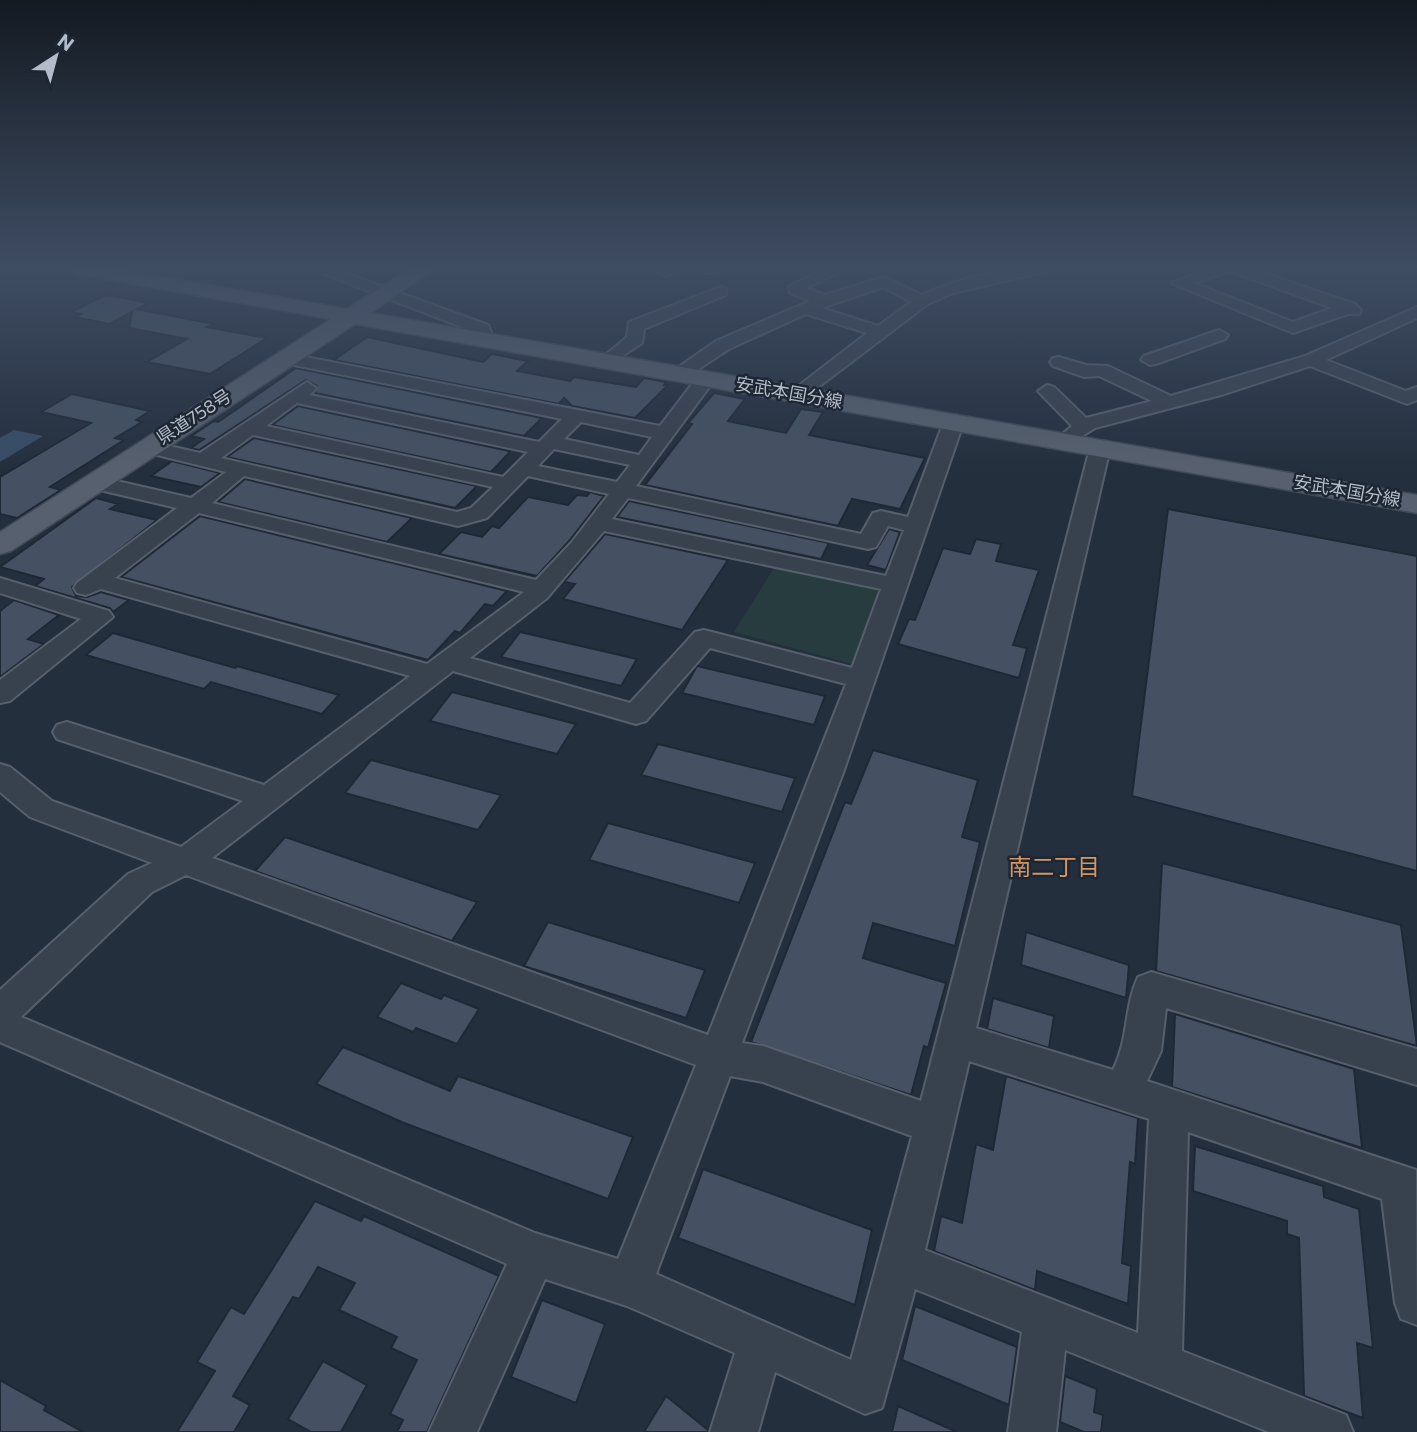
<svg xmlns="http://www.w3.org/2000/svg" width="1417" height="1432" viewBox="0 0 1417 1432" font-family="Commissioner,'Noto Sans JP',sans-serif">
<rect width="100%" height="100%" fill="#242f3e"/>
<polygon fill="#263c3f" points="777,563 895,592 860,666 734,632"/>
<polygon fill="#394c67" points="14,430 43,436 0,462 0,438"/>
<g fill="#455162" stroke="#1f2835" stroke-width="2">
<polygon points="106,295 149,303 137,309 214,324 207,327 267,338 210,374 147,362 187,339 129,328 132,312 109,324 75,317 81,314 71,312"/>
<polygon points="367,337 483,362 492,354 528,361 517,371 570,381 574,377 636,387 644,378 666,382 664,385 668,385 635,418 572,406 564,398 559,404 334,360"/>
<polygon points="296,368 542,418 524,436 315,393 317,386 306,380 199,450 191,448 204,439 191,436 214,421 218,422"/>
<polygon points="714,393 745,399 728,421 786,433 801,409 823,412 809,435 925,458 900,509 852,499 838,526 645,485 692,424 688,423"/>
<polygon points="72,394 150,411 136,420 142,422 115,438 124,440 50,487 61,490 17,518 0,514 0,477 91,423 41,412"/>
<polygon points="298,406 509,451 509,453 491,472 272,425"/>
<polygon points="254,438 477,486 455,508 227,457"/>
<polygon points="172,461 220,473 201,487 151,476"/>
<polygon points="245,479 412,518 387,542 218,502"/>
<polygon points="590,492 604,496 570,540 537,576 439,554 461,532 482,537 492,526 499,528 528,497 568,505 577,495 587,496"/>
<polygon points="96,498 118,504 110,509 157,520 72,587 76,596 87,597 101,592 129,600 113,612 110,608 35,586 44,579 0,567"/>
<polygon points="629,501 829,543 821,559 617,517"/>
<polygon points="1168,509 1417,556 1417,871 1132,796"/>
<polygon points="200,516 422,570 507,591 493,606 485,604 460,633 455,631 428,660 121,577"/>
<polygon points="889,529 900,532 886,570 867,565"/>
<polygon points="605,534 728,560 682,630 563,599 575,584 564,582"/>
<polygon points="976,539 1001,544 996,561 1039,570 1013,645 1027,648 1019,678 898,644 909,619 915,620 943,548 970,554"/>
<polygon points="14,600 59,615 28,639 44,644 0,677 0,611"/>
<polygon points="520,632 637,659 621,686 501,657"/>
<polygon points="113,633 235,668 237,666 339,695 322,714 211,682 204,689 86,655"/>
<polygon points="697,666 825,696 814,725 682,693"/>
<polygon points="452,692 576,724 557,754 430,721"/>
<polygon points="658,744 795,778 782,812 641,775"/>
<polygon points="873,750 978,780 962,837 980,842 955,946 873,923 863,958 946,983 928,1048 924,1046 911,1095 751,1042 845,802 851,804"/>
<polygon points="371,760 501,795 478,830 345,793"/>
<polygon points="608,823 755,863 739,903 589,860"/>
<polygon points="285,837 477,902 452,941 255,871"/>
<polygon points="1162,863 1401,925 1417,1046 1156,971"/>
<polygon points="548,922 705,970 686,1018 524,966"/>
<polygon points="1026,932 1129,965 1126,998 1021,965"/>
<polygon points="401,983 441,999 444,995 479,1009 457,1044 416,1028 413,1032 377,1017"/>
<polygon points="993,998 1054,1016 1049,1048 987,1029"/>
<polygon points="1175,1014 1354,1069 1362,1148 1172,1087"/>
<polygon points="343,1047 450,1091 458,1076 633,1137 608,1199 404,1123 316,1084"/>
<polygon points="1006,1076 1138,1118 1135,1164 1130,1162 1122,1263 1131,1266 1128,1304 1037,1271 1035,1290 934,1251 941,1216 962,1223 976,1144 993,1150"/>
<polygon points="1195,1146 1323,1186 1324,1197 1359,1209 1373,1348 1357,1343 1363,1418 1304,1396 1299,1238 1287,1234 1287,1221 1193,1191"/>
<polygon points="703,1169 872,1230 855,1305 678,1238"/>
<polygon points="315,1201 361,1221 364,1216 499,1276 427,1432 397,1432 403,1420 390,1414 417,1360 391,1348 397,1337 339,1310 355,1283 318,1267 299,1299 293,1297 233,1396 250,1405 234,1432 177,1432 215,1371 197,1362 231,1307 244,1314"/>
<polygon points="542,1300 605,1324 576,1403 511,1377"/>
<polygon points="915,1306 1017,1347 1009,1405 902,1360"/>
<polygon points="323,1361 367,1385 341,1432 311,1432 288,1419"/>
<polygon points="1065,1376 1097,1389 1094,1412 1103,1415 1101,1432 1084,1432 1060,1422"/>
<polygon points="0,1380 46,1406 44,1410 83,1432 0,1432"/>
<polygon points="666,1396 708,1430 708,1432 644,1432"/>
<polygon points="898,1406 957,1432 892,1432"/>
</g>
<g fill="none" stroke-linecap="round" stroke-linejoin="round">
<g stroke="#565f6c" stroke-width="4">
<g id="minor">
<polygon points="309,268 331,268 488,325 494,340 491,344 479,344 474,332"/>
<polygon points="650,268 683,268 666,276"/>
<path d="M698,268H725C719,275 704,275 698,268Z"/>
<path d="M828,268L844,270L806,288L825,295L884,277L922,295C961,277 1010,266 1052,268L1049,271L953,293L928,304L804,398H790L788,394L867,333L806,314L729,349L685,378L678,380L669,374L716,341L810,301L790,293L789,286ZM883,287L911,302L878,326L822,308Z"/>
<path d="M1210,268H1249L1355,304L1361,310L1359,314H1348L1293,333L1171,283ZM1230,271L1332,308L1293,322L1194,283Z"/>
<polygon points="720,287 726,289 726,295 644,329 642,343 607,366 598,361 627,337 629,322"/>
<polygon points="1417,307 1417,318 1326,360 1406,391 1417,387 1417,400 1407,404 1310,366 1221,395 1095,428 1063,448 1053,442 1072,426 1038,391 1047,385 1054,387 1086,418 1152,401 1099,376 1084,377 1053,366 1050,362 1053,358 1059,357 1086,365 1108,366 1171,396 1305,356"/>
<polygon points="1219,330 1228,335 1225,339 1156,364 1150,365 1141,360 1144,356"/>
<path d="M285,353L660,426L699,375H713L715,379L636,486L861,534L873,513L881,511L908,517L944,421L954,415L961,417L964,421L844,770L742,1043L763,1046L921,1101L1090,448L1100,442L1107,444L1110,448L976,1028L1113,1070C1129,1038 1124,1007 1138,977L1151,972L1417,1049V1085L1166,1008L1161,1051L1147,1081L1416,1170L1417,1325L1401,1319L1395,1303L1382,1199L1188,1132L1182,1351L1346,1415L1353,1432H1269L1065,1350L1056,1432H1008L1022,1332L915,1289L882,1408L865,1414L775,1372L758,1432H710L735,1353L627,1306L545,1279L477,1432H429L507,1264L0,1042V990L128,874L152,863L30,817L0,792V764L10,767L52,801L181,847L243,801L57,739L53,732L57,725L67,722L264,785L410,676L101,589L86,595L77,593L74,588L77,583L177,508L87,487L84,482L87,477L95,476L191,498L226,472L141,451L138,447L141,443L148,441L200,453L307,382L316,388L310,395L539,442L562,419L279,362L276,358L279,354ZM297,403L528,452L503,477L266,426ZM581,422L652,437L639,455L564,439ZM253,435L493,487L471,508L457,512L221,458ZM554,449L630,465L617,482L538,466ZM244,476L458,526L487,518L528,476L609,494L572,542L536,580L212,503ZM628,498L868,549L876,547L888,526L904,530L886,576L612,519ZM199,513L524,592L427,664L115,578ZM604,531L881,589L852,668L704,630L695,632L630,703L470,658L547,598ZM710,648L846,684L708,1035L212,858L453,671L636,724L646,721ZM186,875L696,1065L618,1259L535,1233L21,1017L152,892ZM969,1061L1149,1119L1138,1333L925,1250ZM730,1076L763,1082L912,1136L851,1360L656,1274Z"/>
<polygon points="0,578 109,611 113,617 10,701 0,703 0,680 81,619 0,593"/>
</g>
</g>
<g stroke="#414a57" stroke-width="3">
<polygon id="major" points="67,268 111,268 347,309 411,268 435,268 371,313 1417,495 1417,513 355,324 11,551 0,554 0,532 331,319 77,274"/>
</g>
<use href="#minor" fill="#38414e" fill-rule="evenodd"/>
<use href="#major" fill="#56606e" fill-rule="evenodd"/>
</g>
<linearGradient id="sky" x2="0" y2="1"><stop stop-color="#141a22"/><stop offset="0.57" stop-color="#3f4d63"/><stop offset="1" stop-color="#3f4d63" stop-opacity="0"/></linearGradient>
<rect width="1417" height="468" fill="url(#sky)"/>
<g text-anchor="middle" stroke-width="5" stroke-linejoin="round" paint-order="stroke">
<g font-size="18" fill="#b4bcc9" stroke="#1d2633">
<text transform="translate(789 393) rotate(10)" y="6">安武本国分線</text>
<text transform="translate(194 417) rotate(-33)" y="6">県道758号</text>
<text transform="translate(1347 491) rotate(10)" y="6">安武本国分線</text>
</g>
<g font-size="23" fill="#d59563" stroke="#1d2633">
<text x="1054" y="875">南二丁目</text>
</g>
</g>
<g transform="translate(56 56) rotate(36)" stroke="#1d2633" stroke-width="5" paint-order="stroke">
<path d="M0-5L12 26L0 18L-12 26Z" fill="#b4bcc9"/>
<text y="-10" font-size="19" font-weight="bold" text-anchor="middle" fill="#b4bcc9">N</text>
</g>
</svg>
